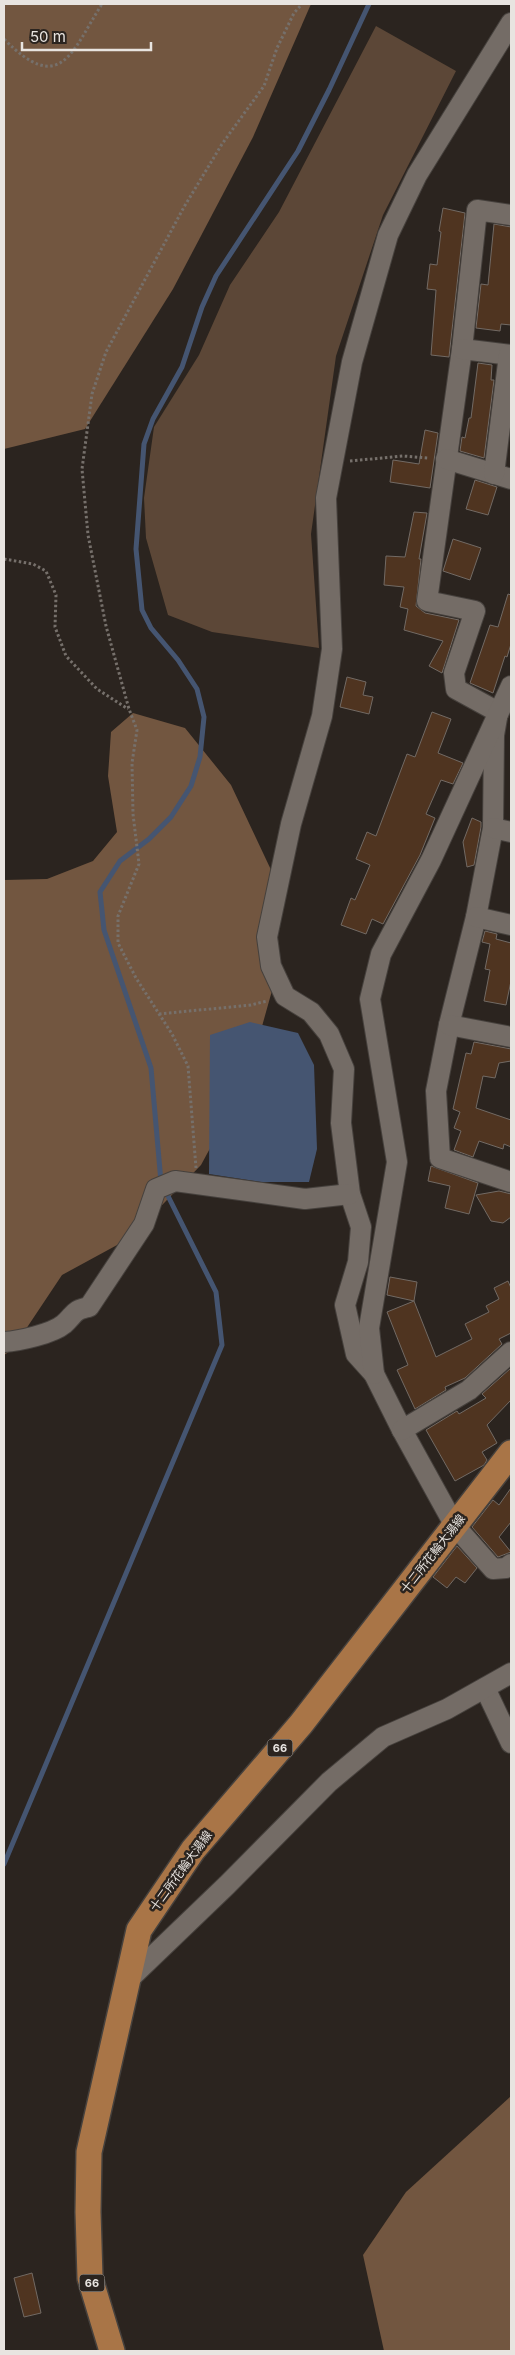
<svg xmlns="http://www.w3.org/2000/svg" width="515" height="2355" viewBox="0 0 515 2355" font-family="Inter,'Noto Sans JP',sans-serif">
<rect width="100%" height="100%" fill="#2b241f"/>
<polygon fill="#5c4737" points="376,26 456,71 383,215 336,356 311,534 319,648 212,632 168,615 146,538 144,498 154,427 199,355 230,285 279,212"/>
<g fill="#725640">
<polygon points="4,4 311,4 253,137 173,289 85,429 4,449"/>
<polygon points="133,713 185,728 231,785 272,872 280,962 247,1080 201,1165 130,1238 62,1275 12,1350 4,1355 4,880 47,879 93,861 117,832 108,776 111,732"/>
<polygon points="511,2096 511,2351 384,2351 363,2255 406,2192"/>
</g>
<polygon fill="#455571" points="250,1022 298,1033 314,1065 317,1149 309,1182 261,1182 209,1174 210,1035"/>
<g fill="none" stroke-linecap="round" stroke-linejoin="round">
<g stroke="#455571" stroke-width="5">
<polyline points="161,1182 151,1068 104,930 100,892 120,861 149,839 171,817 191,786 200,757 204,717 197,689 178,660 151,628 142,610 136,549 144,444 153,419 182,367 202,307 216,276 298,151 329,90 369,4"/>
<polyline points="4,1864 222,1345 216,1292 165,1190"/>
</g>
</g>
<g fill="#4f3420" stroke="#726a64">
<polygon points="443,208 465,213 449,357 431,355 436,290 427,289 430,264 437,265 441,232 439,231"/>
<polygon points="494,224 511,227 511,325 501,324 500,331 476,328 481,284 488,285"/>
<polygon points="478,363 492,365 491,380 494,380 484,458 460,451 462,437 465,438 469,418 471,418"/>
<polygon points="425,430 438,433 430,488 390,482 393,460 419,464"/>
<polygon points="475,480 497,487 488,515 466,509"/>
<polygon points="414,512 427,513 419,559 421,559 416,606 425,613 459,620 442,673 429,666 443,641 404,630 408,609 400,607 404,587 384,585 386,556 405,557"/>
<polygon points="453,539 481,548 470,580 443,571"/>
<polygon points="508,594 511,595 511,644 507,657 505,656 493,693 470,683 490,625 498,627"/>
<polygon points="347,677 366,682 363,695 373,697 369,714 340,707"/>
<polygon points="432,712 451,719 438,753 463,763 453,784 441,780 426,814 435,818 420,855 383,924 372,919 366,934 341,925 351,898 355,900 370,865 356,859 367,832 376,836 407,754 415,757"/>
<polygon points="472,818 481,822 481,827 474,865 467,867 463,842"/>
<polygon points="485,931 497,934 496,939 511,943 511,981 506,1005 484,1001 490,970 485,969 490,944 482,942"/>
<polygon points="474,1042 511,1049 511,1061 499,1063 495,1078 483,1076 476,1108 511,1120 511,1147 504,1144 503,1149 479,1141 473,1157 454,1150 461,1131 454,1128 460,1112 453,1109 466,1053 471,1054"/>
<polygon points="431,1166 478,1183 469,1214 445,1208 450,1186 428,1181"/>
<polygon points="499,1191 511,1194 511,1217 503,1223 491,1221 476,1195"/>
<polygon points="390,1277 417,1282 414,1301 387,1295"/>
<polygon points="508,1281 511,1288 511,1333 499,1339 502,1344 465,1378 445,1387 446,1390 415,1409 397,1370 408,1365 387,1312 414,1301 436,1357 472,1339 465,1324 489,1312 486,1306 499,1299 494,1288"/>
<polygon points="511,1368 511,1400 487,1425 497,1443 482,1452 487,1460 484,1465 455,1481 426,1430 457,1411 459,1414 486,1398 482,1394"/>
<polygon points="511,1488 511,1522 499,1537 511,1552 498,1557 472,1527 493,1500 499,1505"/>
<polygon points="457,1546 477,1568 465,1583 456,1577 447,1588 433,1577"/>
<polygon points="32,2273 41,2313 24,2317 14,2278"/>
</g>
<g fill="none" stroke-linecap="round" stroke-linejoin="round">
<g stroke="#46413d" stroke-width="22">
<g id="minor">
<polyline points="511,23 417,175 388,235 352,362 326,498 332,649 322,716 291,824 267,937 271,966 285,996 311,1012 329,1034 344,1069 341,1123 350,1194 361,1227 358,1262 345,1305 356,1354 374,1374 402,1430 455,1526 493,1569 506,1568 511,1564"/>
<polyline points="511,215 477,210 462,349 427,601 475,611 454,673 456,689 498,712 494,735 493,828 476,917 449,1025 436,1091 440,1158 511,1182"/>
<polyline points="462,349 511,355"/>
<polyline points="446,459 511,479"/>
<polyline points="494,474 509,355"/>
<polyline points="493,828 511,832"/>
<polyline points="476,917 511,925"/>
<polyline points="449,1025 511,1037"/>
<path d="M4,1342C19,1341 52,1334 64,1324C75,1314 73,1310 89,1307L144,1224L156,1189L175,1181L305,1199L350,1194"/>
<polyline points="374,1374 369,1328 397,1162 370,999 381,954 431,860 511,686"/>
<polyline points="402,1430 469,1390 511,1352"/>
<polyline points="485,1688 511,1743"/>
<polyline points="126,1982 227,1885 329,1782 383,1737 447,1709 511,1673"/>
</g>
</g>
<g stroke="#46413d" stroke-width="28">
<polyline id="major" points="112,2351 90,2278 88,2212 89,2152 139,1930 193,1850 301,1724 511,1453"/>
</g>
<g stroke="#76706b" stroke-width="3" stroke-dasharray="2.5 2.5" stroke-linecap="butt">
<path d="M4,39C61,97 72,51 102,4"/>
<polyline points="350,461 403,456 428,458"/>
<polyline points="4,559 33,564 46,571 56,595 55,627 66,656 97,689 128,709"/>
<polyline points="159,1014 251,1005 267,1001"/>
<polyline points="196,1168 188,1066 172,1034 136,978 118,943 118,916 139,864 133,814 132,763 137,730 129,709 106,626 88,535 82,469 92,394 106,352 184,207 222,144 264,86 277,48 294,13 302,4"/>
</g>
<use href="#minor" stroke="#746c66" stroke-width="20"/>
<use href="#major" stroke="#a97547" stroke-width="25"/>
</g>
<g text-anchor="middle" stroke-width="5" stroke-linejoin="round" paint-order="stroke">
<g fill="#2b241f" stroke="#afaaa6" stroke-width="1">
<rect x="267.5" y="1739.5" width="25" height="17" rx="4"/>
<rect x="79.5" y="2274.5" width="25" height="17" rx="4"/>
</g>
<g font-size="11" font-weight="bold" fill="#e8e4e0">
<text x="280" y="1752">66</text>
<text x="92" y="2287">66</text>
</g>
<g font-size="12" fill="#e8e4e0" stroke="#2b241f">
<text transform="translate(433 1554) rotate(-52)" y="4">十二所花輪大湯線</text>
<text transform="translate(181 1871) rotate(-54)" y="4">十二所花輪大湯線</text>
</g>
</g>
<rect width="515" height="2355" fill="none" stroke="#e8e4e0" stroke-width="10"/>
<path d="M22 42v8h129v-8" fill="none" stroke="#e8e4e0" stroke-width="2.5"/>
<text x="30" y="42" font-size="15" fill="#e8e4e0" stroke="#2b241f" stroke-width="4" paint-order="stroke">50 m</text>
</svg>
